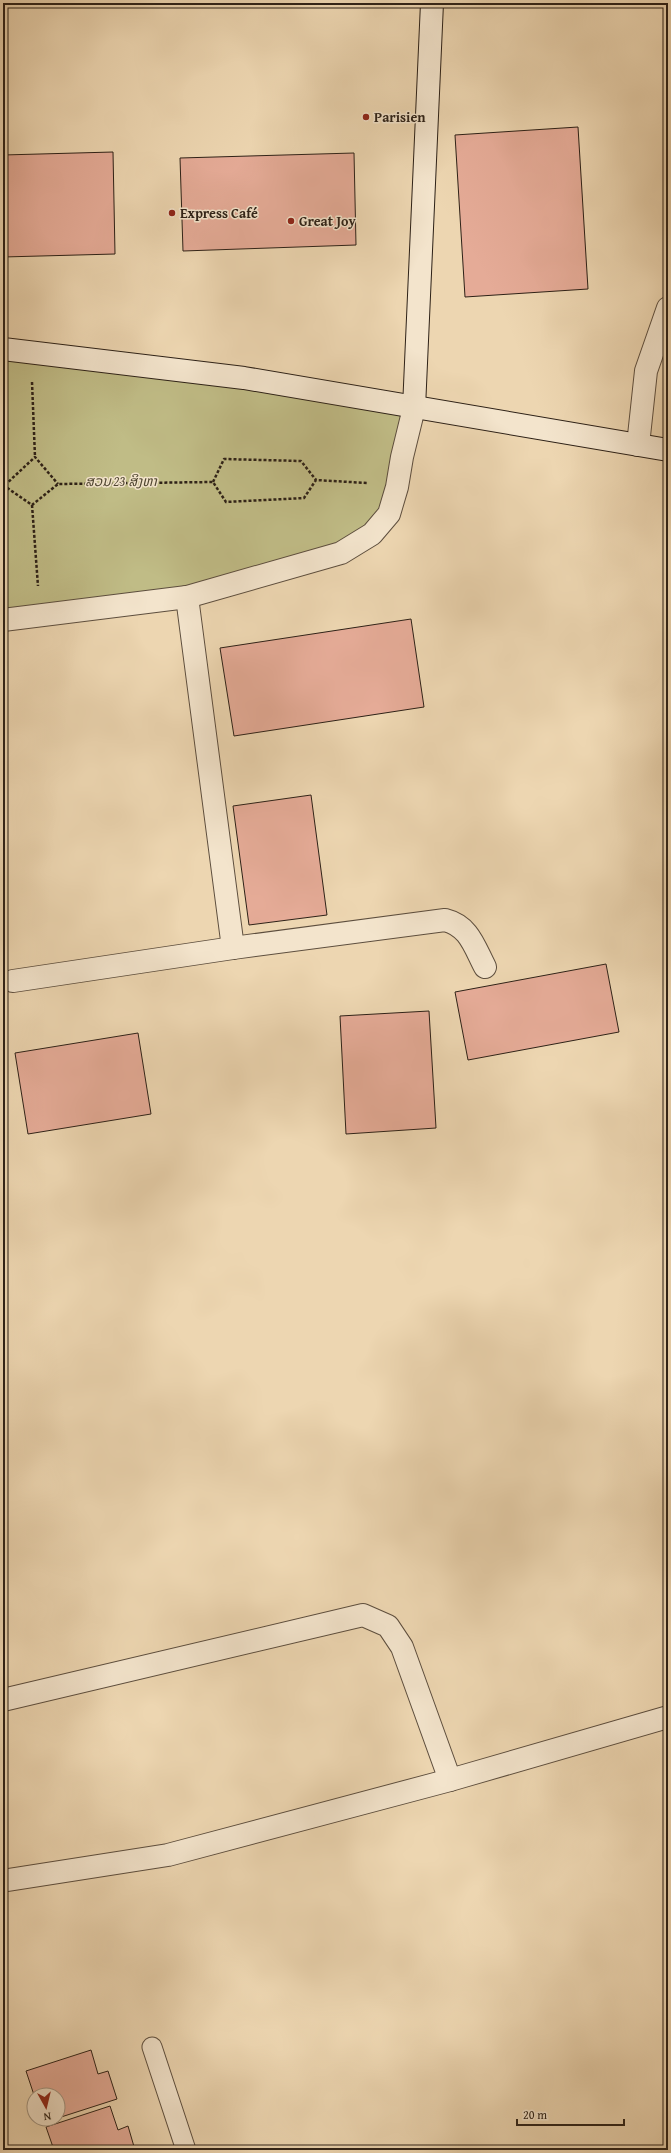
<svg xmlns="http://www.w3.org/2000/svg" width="671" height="2153" viewBox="0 0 671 2153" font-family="'Gentium Book Plus','Noto Sans Lao',serif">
<rect width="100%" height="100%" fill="#edd6b1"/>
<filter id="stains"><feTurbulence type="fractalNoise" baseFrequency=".005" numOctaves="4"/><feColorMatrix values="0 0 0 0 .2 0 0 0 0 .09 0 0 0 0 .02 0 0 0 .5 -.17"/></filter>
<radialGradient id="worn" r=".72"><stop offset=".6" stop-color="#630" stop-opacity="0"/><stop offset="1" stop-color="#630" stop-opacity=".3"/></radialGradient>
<polygon fill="#c0bc86" stroke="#766e4e" points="3,349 414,408 385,517 321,564 3,620"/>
<g fill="#e5ab97" stroke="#2d2117">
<polygon points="578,127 588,289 465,297 455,135"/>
<polygon points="113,152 115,254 3,257 3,155"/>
<polygon points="354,153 356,245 183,251 180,158"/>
<polygon points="411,619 424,707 234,736 220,648"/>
<polygon points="311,795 327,915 249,925 233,806"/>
<polygon points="606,964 619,1032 468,1060 455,992"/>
<polygon points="429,1011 436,1128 346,1134 340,1016"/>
<polygon points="138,1033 151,1114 28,1134 15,1053"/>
<polygon points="91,2050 98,2074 108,2071 117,2099 58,2118 58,2095 34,2095 26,2071"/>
<polygon points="110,2106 118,2130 128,2126 135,2150 54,2150 46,2127"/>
<polygon points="42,2119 56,2119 43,2123"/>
</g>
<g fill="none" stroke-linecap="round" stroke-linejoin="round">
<g stroke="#5d4e3e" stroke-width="21">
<polyline id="lane" points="152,2047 186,2150"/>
</g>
<g stroke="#5d4e3e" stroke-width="24">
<g id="street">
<polyline points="638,445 646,371 668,308"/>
<polyline points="187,597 233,948"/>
<polyline points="3,620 187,597 341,553 372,534 389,514 397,487 402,457 414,408"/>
<path d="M13,981L233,948L445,920C469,926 474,946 485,967"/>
<polyline points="3,1700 363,1615 388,1626 402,1647 450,1780"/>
<polyline points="8,1880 168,1855 450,1780 668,1717"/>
</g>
</g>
<g stroke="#2d2117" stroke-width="24">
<g id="secondary">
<polyline points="3,349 244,378 668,450"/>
<polyline points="414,408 432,3"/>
</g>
</g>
<g stroke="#2d2117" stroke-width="2.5" stroke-dasharray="3 2" stroke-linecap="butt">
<polyline points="32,382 35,457"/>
<polyline points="213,482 224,459 301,461 316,480"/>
<polyline points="3,485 32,505 58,484 213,482 226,502 304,498 316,480 367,483"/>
<polyline points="5,485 35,457 58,484"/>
<polyline points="32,505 38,586"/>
</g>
<use href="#lane" stroke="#f3e4cc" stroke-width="19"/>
<use href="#street" stroke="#f3e4cc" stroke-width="22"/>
<use href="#secondary" stroke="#f3e4cc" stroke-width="22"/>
</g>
<g fill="#8f2418" stroke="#f3e4cc" stroke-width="1.5">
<circle cx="366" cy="117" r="4"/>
<circle cx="172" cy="213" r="4"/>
<circle cx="291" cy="221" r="4"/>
</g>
<g text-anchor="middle" stroke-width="3" stroke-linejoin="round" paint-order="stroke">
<g font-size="14" font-weight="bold" fill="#2d2117" stroke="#f3e4cc" text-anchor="start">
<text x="374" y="122">Parisien</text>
<text x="180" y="218">Express Café</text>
<text x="299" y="226">Great Joy</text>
</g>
<g font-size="14" font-style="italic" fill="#524833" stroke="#f3e4cc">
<text x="121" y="486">ສວນ 23 ສິງຫາ</text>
</g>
</g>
<rect width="671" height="2153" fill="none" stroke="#edd6b1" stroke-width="16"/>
<rect x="4" y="4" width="663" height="2145" fill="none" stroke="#2d2117" stroke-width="2"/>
<rect x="8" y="8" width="655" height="2137" fill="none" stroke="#2d2117"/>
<g transform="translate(46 2107) rotate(172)"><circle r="19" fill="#f3e4cc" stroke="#a49684"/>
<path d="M0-3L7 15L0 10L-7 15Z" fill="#8f2418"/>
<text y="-6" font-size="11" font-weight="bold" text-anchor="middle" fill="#2d2117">N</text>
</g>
<path d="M517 2119v6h107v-6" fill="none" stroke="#2d2117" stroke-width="2"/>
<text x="523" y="2119" font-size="12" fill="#2d2117" stroke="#f3e4cc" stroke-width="3" paint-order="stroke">20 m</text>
<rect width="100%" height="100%" filter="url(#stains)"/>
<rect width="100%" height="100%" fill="url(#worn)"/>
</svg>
